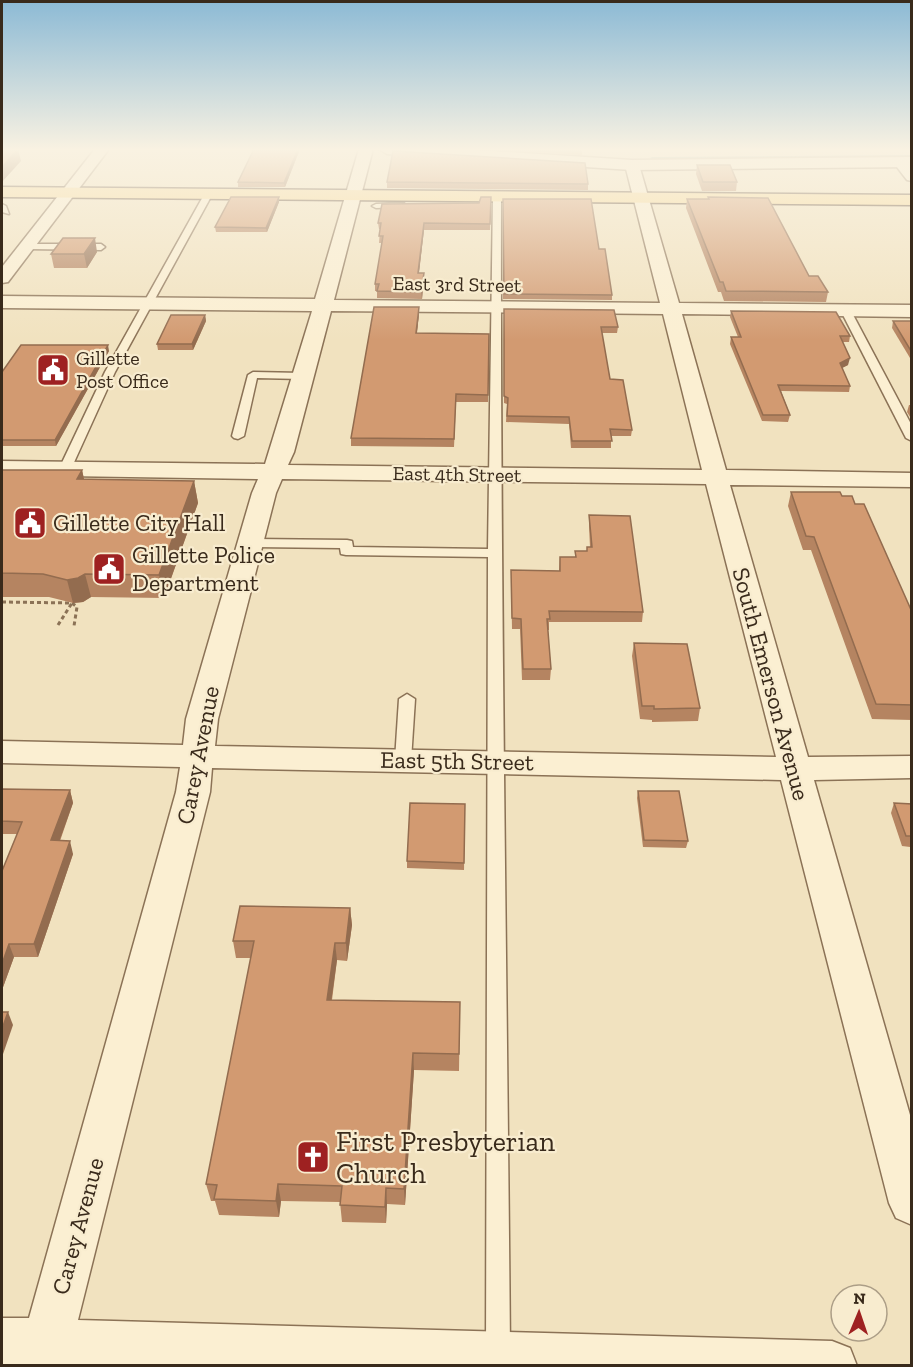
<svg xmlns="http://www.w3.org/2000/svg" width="913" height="1367" viewBox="0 0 913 1367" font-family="'Zilla Slab',serif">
<rect width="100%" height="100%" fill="#f1e2bf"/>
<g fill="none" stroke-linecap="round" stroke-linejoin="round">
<polygon fill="#699187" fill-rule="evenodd" points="912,155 912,157 652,159 650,158 652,157"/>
<g stroke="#8b7256" stroke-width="3">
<g id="service">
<polygon points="209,191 213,193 115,372 71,469 65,473 61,472 59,469 105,372 205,193"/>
<path d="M497,194L501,196C500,581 507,966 510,1351L507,1360L498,1363L489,1360L486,1351L488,557L346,555L341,554L340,548L251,547L245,543L251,539L347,540L352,541L353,547L488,549L493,196Z"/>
<polygon points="401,203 404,203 404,207 376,208 372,206 376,204"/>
<polygon points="2,204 6,206 9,214 2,212"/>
<polygon points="24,244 101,244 105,247 101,250 27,249 24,248"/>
<polygon points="846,308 851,311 912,426 912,441 906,438 841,311"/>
<polygon points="253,372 302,373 307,376 302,379 257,378 244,436 238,439 234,438 232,436 248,375"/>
<polygon points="407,694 415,699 411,760 409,764 397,764 395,760 399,699"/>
</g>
</g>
<g stroke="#8b7256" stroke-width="3">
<g id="minor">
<polygon points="95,149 109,149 8,282 2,283 2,267"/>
<path d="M359,149H373L334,300L660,303L625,165L632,161L639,165L679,303L912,305V317L682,314L726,470L912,473V487L730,485L808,757L912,756V778L814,780L912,1122V1225L896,1218L889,1203L781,780L212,768L210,792L78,1320L832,1341L850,1348L857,1366H2V1318H29L176,792L180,767L2,763V741L183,745L186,719L252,493L258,479L2,475V461L265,464L312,311L2,308V296L315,299ZM331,311L663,314L702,470L288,465L294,452ZM282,479L706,484L776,757L215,746L218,719L276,493Z"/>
<path d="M900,158C912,161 912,171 912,181L907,180L893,162Z"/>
</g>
</g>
<g stroke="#8b7256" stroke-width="3">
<polygon id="tertiary" points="379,149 460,149 632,160 912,157 912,167 632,170 387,154"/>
</g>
<g stroke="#58402b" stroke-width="3">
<polygon id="primary" points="2,187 912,195 912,205 2,197"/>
</g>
<g stroke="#8b7256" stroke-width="3" stroke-dasharray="4 3" stroke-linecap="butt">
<polyline points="2,602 72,603 77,607 74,626"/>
<polyline points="58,625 72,603"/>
</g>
<use href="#service" fill="#fbefd2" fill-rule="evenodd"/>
<use href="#minor" fill="#fbefd2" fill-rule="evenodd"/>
<use href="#tertiary" fill="#fbefd2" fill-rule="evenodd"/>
<use href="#primary" fill="#f8d993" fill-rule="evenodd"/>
</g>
<g fill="#b58461">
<polygon points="254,149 300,149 285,187 238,187 238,182"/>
<polygon points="495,149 582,149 582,155"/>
<polygon points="697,165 737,182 736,191 702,191 696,174"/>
<polygon points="387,182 588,184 588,190 387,188"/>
<polygon points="279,197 279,202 267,232 216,232 215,227"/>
<polygon points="491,197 490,230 424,230 419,273 424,280 422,299 377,298 377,291 375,291 375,284 382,243 379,243 380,229 379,229 378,223 479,203"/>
<polygon points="708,197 809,276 828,292 826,302 724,301 721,292 718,292 686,208 687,199 708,199"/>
<polygon points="503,199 599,249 612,295 612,300 503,299"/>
<polygon points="97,252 87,268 54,268 51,254"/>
<polygon points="504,309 618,327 617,333 602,333 610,379 632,430 631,436 611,436 611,448 571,448 569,424 506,422 507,404 504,403"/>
<polygon points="731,311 850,336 849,342 843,342 848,365 842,368 850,386 849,392 781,391 790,415 788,422 762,421 730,344 731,337 738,337 730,317"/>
<polygon points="419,314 417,333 489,334 488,402 456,402 454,447 351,446 351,438"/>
<polygon points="205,315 206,321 193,350 158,350 157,344"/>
<polygon points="893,321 912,321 912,358 910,358 892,328"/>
<polygon points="109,351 56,446 2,446 2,372"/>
<polygon points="909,405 912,405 912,420 907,412"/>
<polygon points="2,470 82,470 84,479 194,481 198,503 164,598 91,597 83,602 73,603 49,597 2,597"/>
<polygon points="791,492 842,496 855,504 912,612 912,720 872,719 811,550 803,550 788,506"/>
<polygon points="589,515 643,612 642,622 549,622 549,630 548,630 551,669 550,680 522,680 520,629 512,629 511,570 559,571 560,557 575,557 575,551 587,551 587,547 590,547 589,526"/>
<polygon points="634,643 700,708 698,721 652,722 652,720 640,719 632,656"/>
<polygon points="2,789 70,790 73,803 60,841 73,854 38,957 14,957 2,990 17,834 2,834"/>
<polygon points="638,791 688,841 686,848 643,847 637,798"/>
<polygon points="894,803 912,804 912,852 910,847 902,846 891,813"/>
<polygon points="465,804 464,870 407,868 407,861"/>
<polygon points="350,908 352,925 347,961 337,960 332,1000 460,1002 459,1071 414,1070 405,1205 387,1204 386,1223 342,1222 340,1202 281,1201 279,1217 219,1215 215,1201 211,1201 206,1184 251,958 236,958 233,941"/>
</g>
<g fill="#936c4f">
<polygon points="18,149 21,161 2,182 2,167"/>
<polygon points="298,149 300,149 285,187 284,183"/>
<polygon points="279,197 279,202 267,232 266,228"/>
<polygon points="424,223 424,230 418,280 418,273"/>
<polygon points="95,238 97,252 87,268 84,254"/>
<polygon points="424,273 424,280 422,299 421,292"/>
<polygon points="419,307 419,314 416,340 416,333"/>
<polygon points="205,315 206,321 193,350 192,344"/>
<polygon points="108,345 109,351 56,446 55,440"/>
<polygon points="850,358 848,365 838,370 840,363"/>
<polygon points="82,470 87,493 77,479"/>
<polygon points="194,481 198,503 164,598 159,575"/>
<polygon points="85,574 91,597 83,602 73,603 67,580"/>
<polygon points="70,790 73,803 55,853 51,840"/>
<polygon points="70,841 73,854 38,957 34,944"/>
<polygon points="350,908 352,925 347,961 346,943"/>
<polygon points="335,943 337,960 329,1017 327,1000"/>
<polygon points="9,944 14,957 2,990 2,964"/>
<polygon points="8,1012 13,1025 2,1057 2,1029"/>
<polygon points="413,1053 414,1070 405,1205 404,1189"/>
<polygon points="278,1184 281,1201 279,1217 276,1201"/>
<polygon points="386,1188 387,1204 386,1223 385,1207"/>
</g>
<g fill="#d29a71" stroke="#936c4f" stroke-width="1.5">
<polygon points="2,149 18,149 2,167"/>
<polygon points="254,149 298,149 284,183 238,182"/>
<polygon points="393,151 585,163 588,184 387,182"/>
<polygon points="697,165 730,165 737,182 703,182"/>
<polygon points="231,197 279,197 266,228 215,227"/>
<polygon points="481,197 491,197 490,224 424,223 418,273 424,273 421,292 377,291 379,284 375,284 383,236 379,236 381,223 378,223 382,204 479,203"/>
<polygon points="708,197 768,198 809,276 818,276 828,292 726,291 723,282 720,282 687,199 709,199"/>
<polygon points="503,199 591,199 599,249 605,249 612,295 504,294"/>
<polygon points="63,238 95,238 84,254 51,254"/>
<polygon points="374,307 419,307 416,333 489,334 488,395 456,394 454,439 351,438"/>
<polygon points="504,309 614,310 618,327 601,327 610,379 623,380 632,430 610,429 612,441 572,441 569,417 507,416 508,398 504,396"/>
<polygon points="731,311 836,312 850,336 840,336 850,358 840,363 850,386 778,385 790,415 763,415 731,337 741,337"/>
<polygon points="171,315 205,315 192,344 157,344"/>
<polygon points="893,321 912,321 912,351 911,351"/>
<polygon points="21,345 108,345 55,440 2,440 2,372"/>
<polygon points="2,470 82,470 77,479 194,481 159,575 85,574 78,578 67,580 43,574 2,573"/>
<polygon points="791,492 840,492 842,496 852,496 855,504 864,504 912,612 912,705 876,704 814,537 806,536"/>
<polygon points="589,515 630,516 643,612 549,611 550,619 547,619 551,669 523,669 521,619 512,618 511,570 560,571 560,557 576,557 575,551 587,551 587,547 592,547"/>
<polygon points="634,643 687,644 700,708 654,709 654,706 642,706"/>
<polygon points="2,789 70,790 51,840 70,841 34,944 9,944 2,964 2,871 22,822 2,821"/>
<polygon points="638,791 679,791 688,841 644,840"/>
<polygon points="410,803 465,804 464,863 407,861"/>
<polygon points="894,803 912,804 912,836 906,836"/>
<polygon points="240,906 350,908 346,943 335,943 327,1000 460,1002 459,1054 413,1053 404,1189 386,1188 385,1207 340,1205 342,1186 278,1184 276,1201 214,1199 217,1185 206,1184 254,941 233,941"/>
<polygon points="2,1012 8,1012 2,1029"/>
</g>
<linearGradient id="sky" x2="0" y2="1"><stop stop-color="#8cbad5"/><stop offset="0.44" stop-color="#f9f2e2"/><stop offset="1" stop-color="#f9f2e2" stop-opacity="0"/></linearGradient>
<rect width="913" height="340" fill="url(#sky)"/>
<defs>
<g id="civic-square" transform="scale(1.725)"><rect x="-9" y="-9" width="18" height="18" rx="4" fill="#9e2121" stroke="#f8eccf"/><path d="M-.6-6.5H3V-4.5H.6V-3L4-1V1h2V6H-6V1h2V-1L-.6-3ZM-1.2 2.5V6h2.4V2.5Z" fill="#fff"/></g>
<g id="church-square" transform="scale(1.725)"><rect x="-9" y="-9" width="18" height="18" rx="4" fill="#9e2121" stroke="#f8eccf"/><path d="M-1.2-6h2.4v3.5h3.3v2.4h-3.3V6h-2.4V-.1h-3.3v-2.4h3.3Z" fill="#fff"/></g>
</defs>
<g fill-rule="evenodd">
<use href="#civic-square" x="53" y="370"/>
<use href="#civic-square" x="30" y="523"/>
<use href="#civic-square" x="109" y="569"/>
<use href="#church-square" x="313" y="1157"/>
</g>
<g text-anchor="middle" stroke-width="4.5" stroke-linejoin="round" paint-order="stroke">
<g font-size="20" fill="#392a1b" stroke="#f8eccf">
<text transform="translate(457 284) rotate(1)" y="7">East 3rd Street</text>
<text transform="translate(457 474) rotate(1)" y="7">East 4th Street</text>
</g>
<g font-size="20" fill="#392a1b" stroke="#f8eccf" text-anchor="start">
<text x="76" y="365">Gillette<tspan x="76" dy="23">Post Office</tspan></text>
</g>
<g font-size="24" fill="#392a1b" stroke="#f8eccf" text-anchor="start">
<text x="53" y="531">Gillette City Hall</text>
<text x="132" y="563">Gillette Police<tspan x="132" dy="28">Department</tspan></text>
</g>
<g font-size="24" fill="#392a1b" stroke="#f8eccf">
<text transform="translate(771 684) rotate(75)" y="8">South Emerson Avenue</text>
<text transform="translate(198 755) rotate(-79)" y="8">Carey Avenue</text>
<text transform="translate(457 761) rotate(1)" y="8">East 5th Street</text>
<text transform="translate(78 1226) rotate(-75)" y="8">Carey Avenue</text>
</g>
<g font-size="28" fill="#392a1b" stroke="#f8eccf" text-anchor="start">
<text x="336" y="1151">First Presbyterian<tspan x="336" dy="32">Church</tspan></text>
</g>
</g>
<rect width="913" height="1367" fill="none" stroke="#392a1b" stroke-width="6"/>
<g transform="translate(859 1313) rotate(2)"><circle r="28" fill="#f8eccf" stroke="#ac9e87" stroke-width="1.5"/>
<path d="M0-4.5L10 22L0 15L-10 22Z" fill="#9e2121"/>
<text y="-9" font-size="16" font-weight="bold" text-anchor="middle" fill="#392a1b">N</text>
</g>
</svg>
